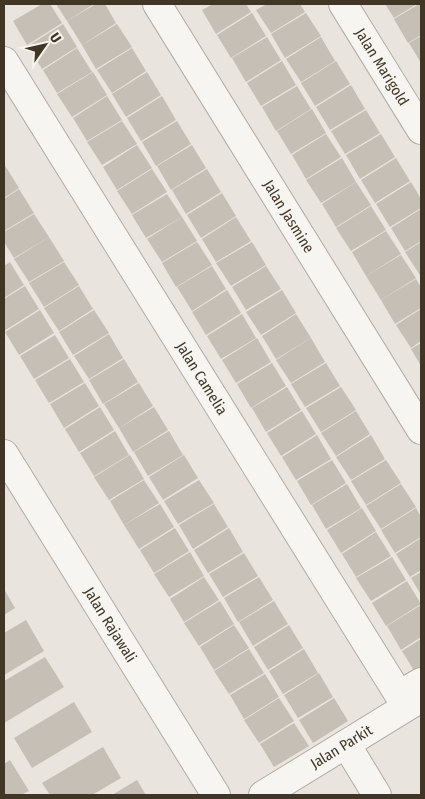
<svg xmlns="http://www.w3.org/2000/svg" width="425" height="799" viewBox="0 0 425 799" font-family="'Fira Sans Condensed',sans-serif">
<rect width="100%" height="100%" fill="#e9e4de"/>
<g fill="#c6bfb5">
<polygon points="42,4 50,4 62,23 27,45 13,21"/>
<polygon points="56,4 94,4 67,21"/>
<polygon points="96,4 105,4 116,23 82,45 67,21"/>
<polygon points="213,4 246,4 251,12 216,34 202,10"/>
<polygon points="267,4 300,4 305,12 271,33 256,10"/>
<polygon points="385,4 417,4 394,18"/>
<polygon points="419,4 421,4 421,35 408,43 394,19"/>
<polygon points="252,13 266,36 231,58 217,35"/>
<polygon points="306,13 321,36 285,58 271,34"/>
<polygon points="63,24 77,47 42,69 28,46"/>
<polygon points="117,24 132,47 96,69 82,45"/>
<polygon points="421,36 421,63 409,43"/>
<polygon points="267,37 281,60 246,82 232,58"/>
<polygon points="321,37 335,61 301,82 286,59"/>
<polygon points="77,48 92,72 57,93 43,70"/>
<polygon points="132,48 146,71 112,93 97,70"/>
<polygon points="282,61 296,85 261,106 247,83"/>
<polygon points="336,61 350,84 315,106 301,83"/>
<polygon points="93,72 107,95 72,117 57,94"/>
<polygon points="147,72 161,95 126,117 112,94"/>
<polygon points="351,85 365,109 330,130 316,107"/>
<polygon points="297,86 311,109 276,131 262,107"/>
<polygon points="107,96 122,120 87,141 73,118"/>
<polygon points="162,96 176,120 141,141 127,118"/>
<polygon points="312,109 326,133 291,154 277,131"/>
<polygon points="366,110 380,133 345,154 331,131"/>
<polygon points="122,121 137,144 102,165 87,142"/>
<polygon points="177,121 191,144 156,166 142,142"/>
<polygon points="326,134 341,157 306,179 292,155"/>
<polygon points="381,134 395,157 360,179 346,155"/>
<polygon points="137,145 152,168 117,190 103,167"/>
<polygon points="192,145 206,168 171,190 157,166"/>
<polygon points="342,158 356,182 321,203 306,180"/>
<polygon points="396,158 410,181 375,203 361,180"/>
<polygon points="4,164 19,188 4,198"/>
<polygon points="152,169 167,192 132,214 117,191"/>
<polygon points="207,169 221,192 186,214 172,190"/>
<polygon points="356,182 371,205 336,227 322,204"/>
<polygon points="411,182 421,199 421,208 390,227 376,204"/>
<polygon points="19,189 34,213 4,231 4,199"/>
<polygon points="222,193 236,216 201,238 187,215"/>
<polygon points="167,194 182,217 146,238 132,215"/>
<polygon points="371,206 386,230 351,251 336,228"/>
<polygon points="421,209 421,241 405,251 391,228"/>
<polygon points="34,214 49,237 14,258 4,242 4,232"/>
<polygon points="182,217 197,241 162,262 147,239"/>
<polygon points="236,217 251,241 216,262 202,239"/>
<polygon points="386,231 401,254 366,276 352,252"/>
<polygon points="49,237 64,261 29,282 14,259"/>
<polygon points="197,242 212,265 176,287 162,263"/>
<polygon points="252,242 266,265 231,286 216,263"/>
<polygon points="421,242 421,277 405,252"/>
<polygon points="401,255 416,278 381,300 366,276"/>
<polygon points="10,262 24,285 4,298 4,266"/>
<polygon points="64,262 79,285 44,307 29,283"/>
<polygon points="212,266 226,289 192,311 177,287"/>
<polygon points="266,266 281,289 246,310 232,287"/>
<polygon points="416,279 421,287 421,308 395,324 381,300"/>
<polygon points="25,286 39,309 4,331 4,299"/>
<polygon points="79,286 93,309 59,331 44,308"/>
<polygon points="227,290 241,313 206,335 192,312"/>
<polygon points="282,290 296,313 261,335 246,312"/>
<polygon points="421,309 421,341 411,348 396,325"/>
<polygon points="40,310 54,333 19,355 5,332"/>
<polygon points="94,310 109,333 73,355 59,332"/>
<polygon points="242,314 256,338 221,359 207,336"/>
<polygon points="296,314 311,338 276,359 262,336"/>
<polygon points="109,334 123,358 89,379 74,356"/>
<polygon points="55,335 69,358 34,379 20,356"/>
<polygon points="257,338 271,362 236,383 222,360"/>
<polygon points="311,338 325,362 291,383 276,360"/>
<polygon points="421,343 421,366 411,349"/>
<polygon points="70,359 84,382 49,403 35,380"/>
<polygon points="124,359 138,382 103,404 89,380"/>
<polygon points="272,363 286,386 251,408 237,384"/>
<polygon points="326,363 340,386 305,407 291,384"/>
<polygon points="85,383 99,406 64,428 50,404"/>
<polygon points="139,383 153,406 119,428 104,404"/>
<polygon points="287,387 301,410 266,432 252,408"/>
<polygon points="341,387 356,410 321,432 306,408"/>
<polygon points="100,407 114,430 79,452 65,429"/>
<polygon points="154,407 168,430 133,452 119,428"/>
<polygon points="302,411 316,434 281,456 267,433"/>
<polygon points="356,411 370,434 336,456 321,433"/>
<polygon points="115,431 129,455 94,476 80,453"/>
<polygon points="169,431 183,455 148,476 134,452"/>
<polygon points="317,435 331,459 296,480 282,457"/>
<polygon points="371,435 385,459 351,480 336,457"/>
<polygon points="130,455 144,479 109,500 94,477"/>
<polygon points="184,455 198,478 163,500 149,477"/>
<polygon points="332,460 346,483 311,505 297,481"/>
<polygon points="386,460 401,483 366,505 351,481"/>
<polygon points="144,480 159,503 124,525 110,501"/>
<polygon points="199,480 214,503 178,524 164,501"/>
<polygon points="347,484 361,508 326,529 312,505"/>
<polygon points="401,484 416,507 381,529 366,506"/>
<polygon points="160,504 174,527 139,549 124,525"/>
<polygon points="214,504 228,527 193,549 179,525"/>
<polygon points="362,508 376,531 341,553 327,530"/>
<polygon points="416,508 421,517 421,537 395,553 381,530"/>
<polygon points="175,528 189,551 154,573 140,550"/>
<polygon points="229,528 243,552 208,573 194,550"/>
<polygon points="376,532 391,556 356,577 342,554"/>
<polygon points="421,538 421,570 410,577 396,554"/>
<polygon points="190,552 204,576 169,597 154,574"/>
<polygon points="244,553 258,576 223,597 209,574"/>
<polygon points="392,557 406,580 371,601 356,578"/>
<polygon points="421,572 421,595 411,578"/>
<polygon points="204,577 219,600 184,622 170,599"/>
<polygon points="259,577 273,600 238,622 224,598"/>
<polygon points="407,581 421,604 386,626 372,603"/>
<polygon points="4,589 15,608 4,615"/>
<polygon points="220,601 234,624 199,646 184,623"/>
<polygon points="274,601 288,624 253,646 239,622"/>
<polygon points="421,605 421,637 401,650 387,626"/>
<polygon points="26,620 44,651 4,675 4,633"/>
<polygon points="234,625 249,648 214,670 200,647"/>
<polygon points="289,625 303,648 268,670 254,647"/>
<polygon points="421,639 421,671 416,674 402,651"/>
<polygon points="249,649 264,673 229,694 214,671"/>
<polygon points="304,649 318,673 283,694 269,671"/>
<polygon points="45,657 64,687 4,723 4,681"/>
<polygon points="319,673 333,697 298,718 284,695"/>
<polygon points="265,674 279,697 244,719 230,695"/>
<polygon points="279,698 294,721 259,743 244,720"/>
<polygon points="334,698 348,721 313,743 299,720"/>
<polygon points="74,702 92,732 32,768 14,738"/>
<polygon points="294,723 309,746 274,767 260,744"/>
<polygon points="103,747 121,778 92,795 50,795 42,783"/>
<polygon points="10,760 29,791 21,795 4,795 4,764"/>
<polygon points="137,780 146,795 112,795"/>
</g>
<g fill="none" stroke-linecap="round" stroke-linejoin="round">
<g stroke="#b3aca3" stroke-width="30">
<g id="minor">
<path id="s1" d="M157,4L421,430"/>
<path id="s2" d="M343,4L421,130"/>
<path id="s3" d="M4,61L399,695L421,682"/>
<path id="s4" d="M4,454L216,795"/>
<polyline points="346,744 377,795"/>
<path id="s5" d="M263,795L421,698"/>
</g>
</g>
<use href="#minor" stroke="#f7f5f1" stroke-width="28"/>
</g>
<g text-anchor="middle" stroke-width="4.5" stroke-linejoin="round" paint-order="stroke">
<g font-size="15" fill="#413626" stroke="#f6f2ee">
<text dy="5" stroke="none"><textPath href="#s2" startOffset="74">Jalan Marigold</textPath></text>
<text dy="5" stroke="none"><textPath href="#s1" startOffset="250">Jalan Jasmine</textPath></text>
<text dy="5" stroke="none"><textPath href="#s3" startOffset="374">Jalan Camelia</textPath></text>
<text dy="5" stroke="none"><textPath href="#s4" startOffset="201">Jalan Rajawali</textPath></text>
<text dy="5" stroke="none"><textPath href="#s5" startOffset="92">Jalan Parkit</textPath></text>
</g>
</g>
<rect width="425" height="799" fill="none" stroke="#413626" stroke-width="10"/>
<g transform="translate(45 45) rotate(56)" stroke="#f6f2ee" stroke-width="4" paint-order="stroke">
<path d="M0-4L9 19L0 12L-9 19Z" fill="#413626"/>
<text y="-8" font-size="14" font-weight="bold" text-anchor="middle" fill="#413626">U</text>
</g>
</svg>
